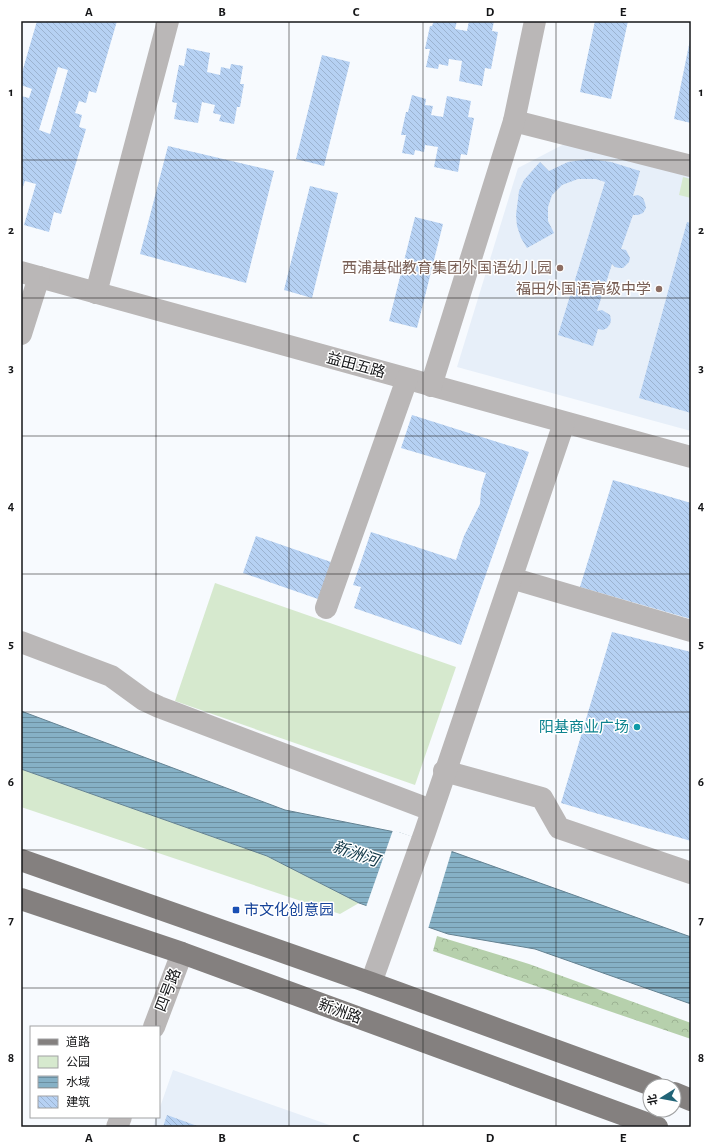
<svg xmlns="http://www.w3.org/2000/svg" width="712" height="1148" viewBox="0 0 712 1148" font-family="'Alegreya Sans','Noto Sans SC',sans-serif">
<defs>
<pattern id="forest-crowns" width="20" height="18" patternUnits="userSpaceOnUse"><rect width="20" height="18" fill="#b6d0ac"/><path d="M2 6a3 3 0 1 1 6 0M12 15a3 3 0 1 1 6 0" fill="none" stroke="#9cb293"/></pattern>
<pattern id="water-rules" width="6" height="5" patternUnits="userSpaceOnUse"><rect width="6" height="5" fill="#86b1c6"/><path d="M0 2.5h6" fill="none" stroke="#6c8fa0"/></pattern>
<pattern id="building-back-hatch" width="6" height="6" patternUnits="userSpaceOnUse"><rect width="6" height="6" fill="#b6d1f3"/><path d="M-1 5l2 2M0 0l6 6M5-1l2 2" fill="none" stroke="#9cb3d0"/></pattern>
</defs>
<rect width="100%" height="100%" fill="#f7fafe"/>
<g fill="#e7eff9">
<polygon points="572,140 691,176 691,431 457,367 518,168"/>
<polygon points="173,1070 335,1127 153,1127 156,1117 159,1117 159,1110"/>
</g>
<g fill="#d6e9ce">
<polygon points="683,177 691,179 691,198 679,195"/>
<polygon points="215,583 456,667 415,785 175,701"/>
<polygon points="21,769 268,856 359,903 340,914 21,807"/>
</g>
<polygon fill="url(#forest-crowns)" points="437,936 529,964 691,1023 691,1039 433,951"/>
<polygon fill="url(#water-rules)" stroke="#648292" points="21,711 285,810 400,833 691,937 691,1004 535,949 448,934 359,903 267,856 21,769"/>
<polygon fill="#f7fafe" points="393,830 452,850 428,929 366,907"/>
<g fill="url(#building-back-hatch)" fill-rule="evenodd">
<path d="M37,21H117L96,93L89,91L86,103L79,101L75,113L82,115L79,127L86,129L61,214L54,212L49,232L24,225L36,184L25,181L21,192V96L29,98L32,89L21,85V76ZM58,67L68,70L50,134L39,130Z"/>
<polygon points="434,21 457,21 455,29 467,31 469,21 494,21 492,31 498,32 491,69 485,68 482,86 459,81 462,61 449,59 448,66 439,64 438,69 426,67 430,49 425,49 430,26 432,26"/>
<polygon points="595,21 628,21 611,99 580,92"/>
<polygon points="690,40 691,40 691,123 674,119"/>
<polygon points="187,48 210,53 207,72 220,75 221,67 230,69 231,64 243,66 240,84 244,84 240,107 237,107 234,124 219,121 221,115 213,113 215,105 202,102 198,123 174,119 177,103 172,102 179,65 184,66"/>
<polygon points="322,55 350,62 324,166 296,159"/>
<polygon points="412,95 426,99 425,105 433,106 431,115 443,117 447,96 471,101 468,117 474,118 467,155 461,154 458,172 434,167 438,147 425,145 424,152 415,150 414,155 402,153 406,135 401,135 406,112 408,112"/>
<polygon points="168,146 274,171 246,283 140,254"/>
<polygon points="589,159 611,162 640,171 633,196 638,195 643,198 645,203 646,208 643,213 638,215 633,215 621,249 626,250 630,258 629,262 623,268 619,268 615,267 612,264 597,311 602,310 610,315 611,320 610,324 607,328 603,330 598,329 593,346 558,335 605,182 596,179 578,179 562,185 552,195 548,207 548,221 554,233 527,248 521,238 517,226 516,215 519,191 524,180 540,162 549,171 568,162"/>
<polygon points="310,186 338,193 312,298 284,290"/>
<polygon points="415,217 443,224 417,328 389,321"/>
<polygon points="687,222 691,223 691,413 639,398"/>
<polygon points="412,415 529,452 461,645 354,608 361,587 353,585 371,532 456,560 464,536 480,504 481,490 486,473 401,448"/>
<polygon points="613,480 691,503 691,619 580,587"/>
<polygon points="256,536 331,562 318,599 243,573"/>
<polygon points="612,632 691,652 691,841 561,803"/>
<polygon points="167,1115 200,1127 163,1127"/>
</g>
<g fill="none" stroke-linecap="round" stroke-linejoin="round">
<g stroke="#bab7b7" stroke-width="22">
<polyline points="514,121 691,166"/>
<polyline points="21,272 691,457"/>
<polyline points="96,293 168,21"/>
<polyline points="21,334 39,277"/>
<polyline points="431,386 514,121 535,21"/>
<polyline points="511,578 691,631"/>
<polyline points="326,608 407,379"/>
<polyline points="21,642 111,676 144,700 159,707 431,810"/>
<polyline points="444,771 542,798 559,828 691,873"/>
<polyline points="371,983 425,832 564,423"/>
<polyline points="154,1027 182,953"/>
<polyline points="117,1127 121,1117"/>
</g>
<g stroke="#84807f" stroke-width="22">
<polyline points="21,860 371,983 654,1086"/>
<polyline points="21,899 182,953 657,1127"/>
<polyline points="674,1093 691,1100"/>
</g>
</g>
<path fill="none" stroke="#151618" stroke-width="1" stroke-opacity="0.55" d="M156,21V1027M289,21V1127M423,21V1127M556,21V1127M21,160H691M21,298H691M21,436H691M21,574H691M21,712H691M21,850H691M21,988H691M156,1117V1127"/>
<g fill="#8d6e63" stroke="#fff" stroke-width="1.5">
<circle cx="560" cy="268" r="4"/>
<circle cx="659" cy="289" r="4"/>
</g>
<circle fill="#0f9aa8" stroke="#fff" stroke-width="1.5" cx="637" cy="727" r="4"/>
<rect fill="#1a4fb4" stroke="#fff" stroke-width="1.5" x="232" y="906" width="8" height="8" rx="2"/>
<g text-anchor="middle" stroke-width="3" stroke-linejoin="round" paint-order="stroke">
<g font-size="15" fill="#785e54" stroke="#fff" text-anchor="end">
<text x="552" y="273">西浦基础教育集团外国语幼儿园</text>
<text x="651" y="294">福田外国语高级中学</text>
</g>
<g font-size="15" fill="#151618" stroke="#fff">
<text transform="translate(356 365) rotate(15)" y="5">益田五路</text>
<text transform="translate(168 990) rotate(-69)" y="5">四号路</text>
<text transform="translate(340 1011) rotate(20)" y="5">新洲路</text>
</g>
<g font-size="15" fill="#0d838f" stroke="#fff" text-anchor="end">
<text x="629" y="732">阳基商业广场</text>
</g>
<g font-size="15" fill="#164399" stroke="#fff" text-anchor="start">
<text x="244" y="915">市文化创意园</text>
</g>
<g font-size="16" font-style="italic" fill="#0e3545" stroke="#fff">
<text transform="translate(356 853) rotate(19)" y="6">新洲河</text>
</g>
</g>
<rect width="712" height="1148" fill="none" stroke="#ffffff" stroke-width="44"/>
<rect x="30" y="1026" width="130" height="92" fill="#ffffff" stroke="#a1a2a3"/>
<rect x="38" y="1039" width="20" height="6" fill="#84807f" stroke="#a1a2a3"/>
<text x="66" y="1046" font-size="12" fill="#151618">道路</text>
<rect x="38" y="1056" width="20" height="12" fill="#d6e9ce" stroke="#a1a2a3"/>
<text x="66" y="1066" font-size="12" fill="#151618">公园</text>
<rect x="38" y="1076" width="20" height="12" fill="url(#water-rules)" stroke="#a1a2a3"/>
<text x="66" y="1086" font-size="12" fill="#151618">水域</text>
<rect x="38" y="1096" width="20" height="12" fill="url(#building-back-hatch)" stroke="#a1a2a3"/>
<text x="66" y="1106" font-size="12" fill="#151618">建筑</text>
<g transform="translate(662 1098) rotate(259)"><circle r="19" fill="#ffffff" stroke="#a1a2a3"/>
<path d="M0-3L7 15L0 10L-7 15Z" fill="#216477"/>
<text y="-6" font-size="11" font-weight="bold" text-anchor="middle" fill="#151618">北</text>
</g>
<rect x="22" y="22" width="668" height="1104" fill="none" stroke="#151618" stroke-width="1.5"/>
<g font-size="13" text-anchor="middle" font-weight="bold" fill="#151618">
<text x="89" y="16">A</text>
<text x="222" y="16">B</text>
<text x="356" y="16">C</text>
<text x="490" y="16">D</text>
<text x="623" y="16">E</text>
<text x="11" y="96">1</text>
<text x="701" y="96">1</text>
<text x="11" y="234">2</text>
<text x="701" y="234">2</text>
<text x="11" y="372">3</text>
<text x="701" y="372">3</text>
<text x="11" y="510">4</text>
<text x="701" y="510">4</text>
<text x="11" y="648">5</text>
<text x="701" y="648">5</text>
<text x="11" y="786">6</text>
<text x="701" y="786">6</text>
<text x="11" y="924">7</text>
<text x="701" y="924">7</text>
<text x="11" y="1062">8</text>
<text x="701" y="1062">8</text>
<text x="89" y="1142">A</text>
<text x="222" y="1142">B</text>
<text x="356" y="1142">C</text>
<text x="490" y="1142">D</text>
<text x="623" y="1142">E</text>
</g>
</svg>
